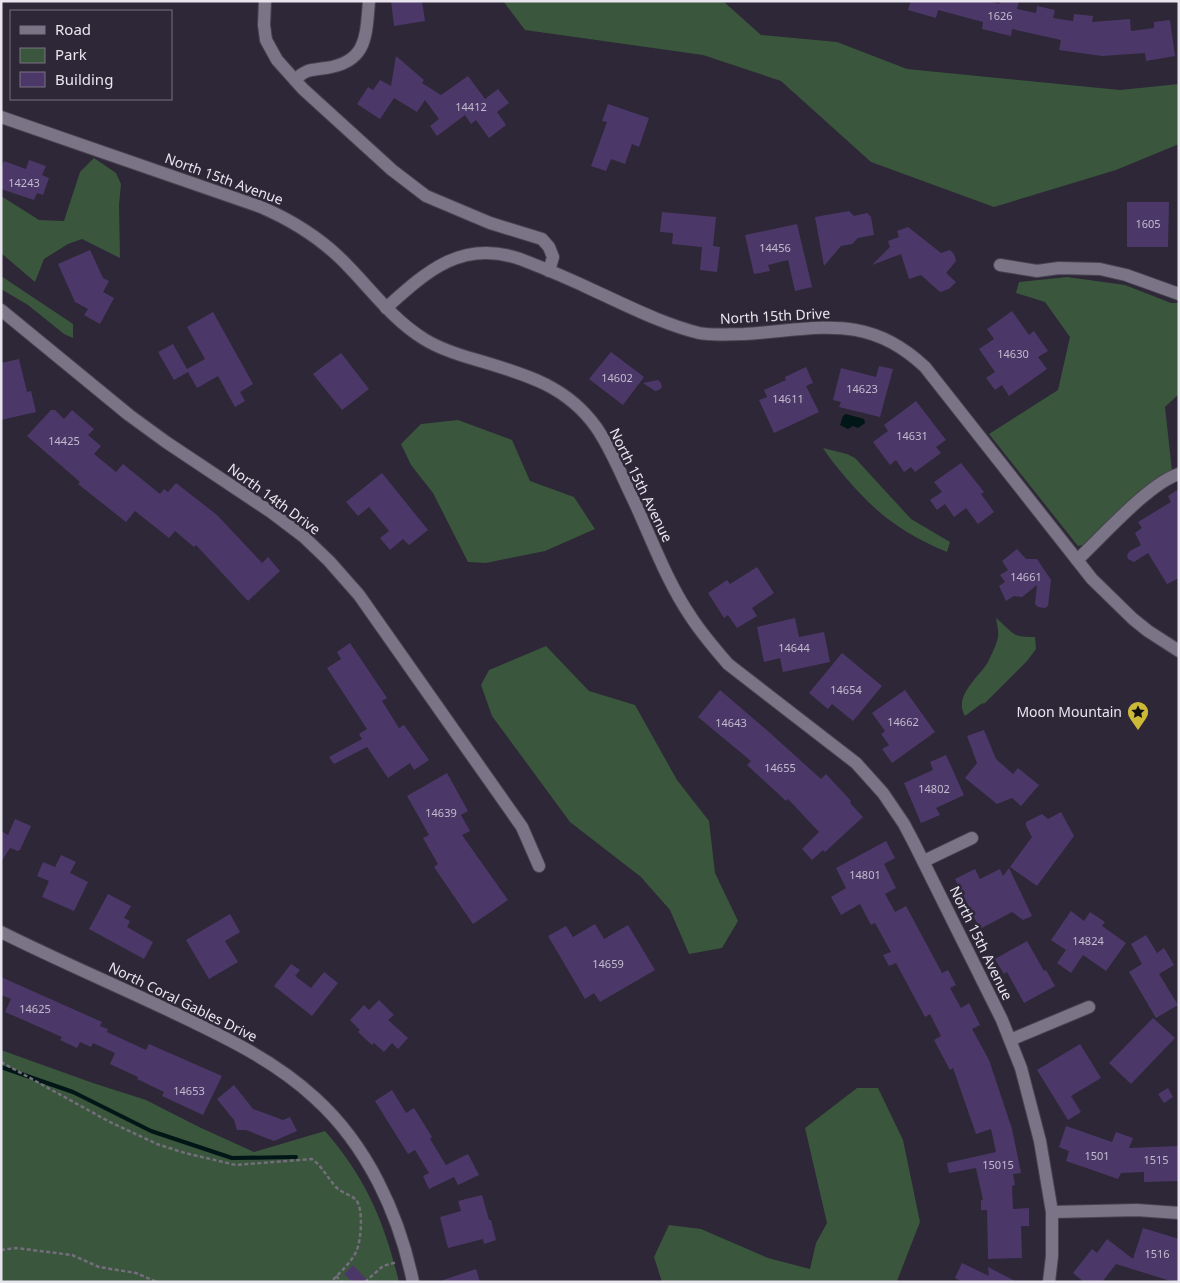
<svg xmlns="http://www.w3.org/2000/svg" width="1180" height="1283" viewBox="0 0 1180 1283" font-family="'Noto Sans',sans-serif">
<rect width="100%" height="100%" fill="#2d2737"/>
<g fill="#3a563c">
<polygon points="503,1 723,1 761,35 837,42 907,69 1120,90 1179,84 1179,144 1116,170 994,207 871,162 781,81 703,55 525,30"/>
<polygon points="94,158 116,173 121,184 119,205 120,258 82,239 68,244 44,259 35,282 1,253 1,196 39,220 64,221 80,172"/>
<polygon points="1,276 73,324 73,338 64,334 28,305 1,289"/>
<polygon points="1067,277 1125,285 1171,303 1179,303 1179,394 1165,407 1172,471 1164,474 1083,545 1078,546 989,434 1058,390 1070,337 1045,302 1016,293 1019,282"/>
<polygon points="458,420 512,440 530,481 574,497 595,529 545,551 486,563 468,562 433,493 411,465 401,444 421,424"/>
<path d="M823,448L847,454L855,458L911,519L950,542L947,552C902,533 878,515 846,478C838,468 830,459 823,448Z"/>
<path d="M996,618C1013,632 1011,638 1035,637L1036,649L1027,661L985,703L981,704L965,716C953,696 979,677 988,662C991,655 995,648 997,641C1000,634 997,625 996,618Z"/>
<polygon points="546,646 589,691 635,705 677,780 709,821 715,873 738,921 722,948 689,954 670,910 641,877 570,822 492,716 481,685 489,670"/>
<path d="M1,1050L93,1083L146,1100L199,1127L254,1152L325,1131C366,1178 384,1221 399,1282H1Z"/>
<polygon points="857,1088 878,1088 903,1140 920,1222 897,1281 662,1282 654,1257 669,1225 701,1229 768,1258 810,1269 816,1243 827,1223 805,1128"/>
</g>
<polygon fill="#001617" points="846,414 864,419 865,423 858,428 853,426 848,429 840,425 843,416"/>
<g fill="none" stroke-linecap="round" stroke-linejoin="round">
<polyline stroke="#001617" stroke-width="4" points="1,1067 73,1092 151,1131 232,1158 296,1157"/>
</g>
<g fill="#4c3868">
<polygon points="391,1 422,1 425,21 394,26"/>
<polygon points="911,1 988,1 999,4 1000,1 1019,1 1017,9 1036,13 1037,6 1055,10 1053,18 1073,21 1074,14 1093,16 1092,22 1130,19 1131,31 1154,28 1154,22 1170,20 1175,56 1146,61 1145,53 1102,56 1059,50 1061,40 1012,29 1011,36 982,29 983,22 938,10 936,18 908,10"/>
<polygon points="396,56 424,80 422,83 441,95 468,76 485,99 498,89 509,103 497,112 506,125 489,138 476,120 471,124 465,115 437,136 430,126 439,119 425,100 417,112 394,98 380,119 357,104 368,87 373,90 380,80 391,86"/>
<polygon points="608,104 649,118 639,147 632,144 625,164 611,159 606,171 591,166 607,122 602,121"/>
<polygon points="29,160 46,166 42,175 49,178 43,195 37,193 34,200 1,189 1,169 4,161 26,169"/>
<polygon points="1127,202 1169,202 1168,247 1127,247"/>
<polygon points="849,211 854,216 867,213 871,217 874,235 858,238 852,244 841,246 824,266 815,217"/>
<polygon points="662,212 716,217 713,246 720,247 717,272 700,270 702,247 672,244 673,233 660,232"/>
<polygon points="797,224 812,287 795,291 788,260 768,265 770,271 754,274 745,235"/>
<polygon points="908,227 941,253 950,250 954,254 956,261 946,273 956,282 949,289 940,292 921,275 909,279 901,254 872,265 890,247 888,241 899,237 897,231"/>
<polygon points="90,250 103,278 109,281 103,292 114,298 100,324 84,315 88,309 75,302 58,264"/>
<polygon points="1012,311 1029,335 1034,331 1048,351 1038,357 1047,369 1009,396 1002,385 995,390 986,378 995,372 979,349 994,339 987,329"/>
<polygon points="213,312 253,384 240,392 245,401 235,407 218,376 197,388 188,372 174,380 158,352 173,344 187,369 205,359 187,327"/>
<polygon points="611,352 644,377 623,405 589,379"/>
<polygon points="341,353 369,389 342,410 313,374"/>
<polygon points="19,359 27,392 31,391 36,412 1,420 1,363"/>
<polygon points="879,366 893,369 880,417 839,407 841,402 833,400 841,368 876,377"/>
<polygon points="806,367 813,383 806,386 819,412 774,433 759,400 767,397 764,390 786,380 785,377"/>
<polygon points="658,380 661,383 662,387 659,390 655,391 643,383"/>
<polygon points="916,401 946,440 936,447 941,453 915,472 911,467 904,472 896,460 890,465 873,442 888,431 884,425"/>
<polygon points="51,410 55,410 64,419 72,410 94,429 88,435 101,446 94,454 116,472 123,464 160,494 164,489 168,492 176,483 217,515 262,563 268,557 280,571 248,601 196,545 194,547 175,531 169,538 135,511 126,522 78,484 80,482 27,436"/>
<polygon points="961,463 984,492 981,494 994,512 978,524 966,508 954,517 945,504 937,510 930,500 942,492 934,482"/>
<polygon points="382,473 428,530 409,545 403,539 390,550 380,538 389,531 369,507 358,516 346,502"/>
<polygon points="1179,489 1179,578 1167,584 1148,553 1134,562 1128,559 1127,555 1130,551 1141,545 1135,533 1142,528 1138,522 1171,502 1168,496"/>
<polygon points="1017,549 1026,559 1037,559 1051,580 1048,606 1045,608 1038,607 1035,604 1037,585 1022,597 1014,596 1006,601 999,586 1005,582 1000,575 1008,570 1002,561"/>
<polygon points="757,567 774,593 752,608 757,616 737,628 728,615 724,618 708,593 727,580 730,584"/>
<polygon points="795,618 799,637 824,632 830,662 783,672 780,658 764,662 757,627"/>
<polygon points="350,643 387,698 382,701 399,728 404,725 429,760 414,770 410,763 388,778 367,747 334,764 329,757 362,739 359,734 367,729 327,668 341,659 337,652"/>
<polygon points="842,653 882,686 853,721 832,704 828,709 809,693"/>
<polygon points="720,690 770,733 821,779 826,774 851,801 850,803 863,817 825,852 823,850 812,860 802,849 819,832 788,799 786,801 747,765 751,761 698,717"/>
<polygon points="905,690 935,732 892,763 882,749 889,745 881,734 885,731 872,713"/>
<polygon points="984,730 996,759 1013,774 1018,768 1039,785 1021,806 1012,798 997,804 965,778 977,763 967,736"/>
<polygon points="946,755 964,795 936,808 940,815 921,823 904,783 933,770 930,762"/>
<polygon points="447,773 468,811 461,815 470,831 462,835 508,900 473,924 434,867 438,864 423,838 429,835 407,796"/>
<polygon points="1061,812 1074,836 1037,886 1010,867 1032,837 1026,826 1026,822 1042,814 1048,819"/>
<polygon points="15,819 31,826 20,850 19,850 18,851 10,848 1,862 1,831 8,835"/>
<polygon points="886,841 895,858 884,864 896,888 885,894 895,912 906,906 942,973 948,970 956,985 950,988 961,1008 969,1003 980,1025 972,1029 989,1060 1012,1129 1021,1173 1013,1174 1015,1185 1012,1186 1013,1209 1029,1208 1029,1226 1021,1226 1022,1258 988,1259 987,1210 981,1210 981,1200 983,1200 976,1168 949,1173 947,1163 996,1152 991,1129 976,1134 953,1068 950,1070 934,1040 941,1036 930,1014 925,1017 896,963 889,966 883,955 891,952 875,923 871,925 860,904 841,915 831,897 846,888 836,868"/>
<polygon points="61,855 76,862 70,873 88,882 74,911 42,897 49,881 37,876 43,862 55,867"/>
<polygon points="1009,868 1032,916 1023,920 1012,912 980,929 955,879 975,869 980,879 1000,869 1003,876"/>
<polygon points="108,894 131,906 124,918 130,921 127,927 153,942 144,959 89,929"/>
<polygon points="1071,911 1084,921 1090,912 1105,922 1102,926 1126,943 1106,971 1083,955 1071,973 1057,963 1066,950 1051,940"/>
<polygon points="230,914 240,932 225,941 238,962 209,979 186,940"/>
<polygon points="595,924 604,939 628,925 655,970 600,1002 594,993 585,999 548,936 566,926 573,937"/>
<polygon points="1146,935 1157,953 1164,948 1174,965 1159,974 1178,1005 1156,1018 1129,972 1142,964 1131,944"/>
<polygon points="1027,941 1044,971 1046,970 1055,986 1024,1003 1007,972 1004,974 995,959"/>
<polygon points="291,964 300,970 295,976 311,988 324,972 338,983 312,1016 274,986"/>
<polygon points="1,977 102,1022 100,1026 108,1029 107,1032 146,1050 149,1044 222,1076 203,1115 162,1096 164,1092 137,1079 138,1077 110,1064 115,1053 93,1043 91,1047 80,1042 77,1048 60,1040 62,1037 5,1012 11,999 1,995"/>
<polygon points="379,1000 394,1015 388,1020 408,1038 398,1049 392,1043 384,1052 374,1043 372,1045 358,1032 360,1030 350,1020 364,1005 369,1010"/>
<polygon points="1153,1018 1175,1038 1131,1084 1109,1063"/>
<polygon points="1080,1044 1101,1078 1071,1096 1081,1112 1068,1120 1037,1070"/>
<polygon points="234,1085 253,1109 283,1120 290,1117 297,1131 274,1141 246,1130 237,1130 234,1120 217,1099"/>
<polygon points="1168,1088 1173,1097 1164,1103 1158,1094"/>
<polygon points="392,1090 406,1113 414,1108 432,1137 430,1139 446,1165 468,1154 479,1175 458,1185 454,1177 429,1189 423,1176 429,1173 415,1150 408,1154 375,1101"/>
<polygon points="1066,1126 1112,1142 1116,1132 1133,1138 1129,1148 1179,1146 1179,1181 1144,1182 1144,1172 1121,1173 1118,1179 1066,1161 1069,1151 1059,1147"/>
<polygon points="482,1195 489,1220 491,1220 496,1240 484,1244 483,1239 448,1248 440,1217 461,1211 458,1201"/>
<polygon points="1143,1228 1179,1239 1179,1282 1174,1282 1116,1264 1102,1282 1084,1282 1073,1273 1092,1249 1097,1253 1107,1239 1133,1259"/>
<polygon points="962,1263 989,1276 988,1267 1017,1282 963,1282 955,1278"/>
<polygon points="353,1265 369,1282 352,1282 344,1274"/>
<polygon points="476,1269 480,1282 443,1282 443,1280"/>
</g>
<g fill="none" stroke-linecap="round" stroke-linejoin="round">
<g stroke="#484350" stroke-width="14">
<g id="minor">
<polyline points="265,1 264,25 266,40 277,60 303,89 392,170 426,196 490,223 542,239 549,247 553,257 549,271"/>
<path d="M295,80C306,69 311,70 326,68C367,62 366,37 369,1"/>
<path d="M1,117L261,207C291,220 316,235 340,258C368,285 390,318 424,339C440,349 459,355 477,360C524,374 566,385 596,427C612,450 622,477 634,501C652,540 667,582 691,617C702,634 715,649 728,664L856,763L883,793L904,824L914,843L1002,1020L1021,1068L1040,1141L1052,1212V1256L1049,1282"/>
<polyline points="1000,265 1037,271 1059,268 1100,269 1126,275 1179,294"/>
<path d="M386,308C427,271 462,239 520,259C546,269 572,280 597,292C630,307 663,324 699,333C713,336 729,334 744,334C816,330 866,311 925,367L1092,579L1133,619L1148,631L1179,651"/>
<polyline points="1,310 129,415 166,442 271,512 304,537 329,561 359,595 522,827 539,866"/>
<path d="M1077,560C1101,538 1149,483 1179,474"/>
<polyline points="924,861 972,838"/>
<path d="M1,932C55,959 111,983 166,1009C218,1034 272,1058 315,1098C367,1145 399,1214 413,1282"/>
<polyline points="1010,1040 1089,1007"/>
<polyline points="1052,1212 1137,1210 1179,1213"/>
</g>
</g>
<g stroke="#746e7c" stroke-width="2.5" stroke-dasharray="4 2.5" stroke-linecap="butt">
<path d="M1,1062L108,1121L157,1144L185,1153L236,1165L312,1159C324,1168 327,1178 337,1188C342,1193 352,1195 356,1200C364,1209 361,1242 356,1252C350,1264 340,1272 331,1282"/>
<polyline points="1,1250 16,1248 72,1255 99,1267 136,1273 157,1282"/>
<polyline points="336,1276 342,1282"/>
<polyline points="365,1282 383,1266 397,1262"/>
</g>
<use href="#minor" stroke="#7b7487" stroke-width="12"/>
</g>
<defs>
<g id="sight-pin" transform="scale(1.125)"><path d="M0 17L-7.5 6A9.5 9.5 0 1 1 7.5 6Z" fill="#cdb938" stroke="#2d2737"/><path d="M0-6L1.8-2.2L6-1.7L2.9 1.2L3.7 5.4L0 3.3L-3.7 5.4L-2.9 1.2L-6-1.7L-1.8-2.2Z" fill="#111"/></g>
</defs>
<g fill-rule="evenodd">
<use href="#sight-pin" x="1138" y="712"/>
</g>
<g text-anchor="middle" stroke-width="5" stroke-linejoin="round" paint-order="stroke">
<g font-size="11" fill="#c2bacd">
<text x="1000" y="20">1626</text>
<text x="471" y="111">14412</text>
<text x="24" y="187">14243</text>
<text x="1148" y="228">1605</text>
<text x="775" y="252">14456</text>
<text x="1013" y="358">14630</text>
<text x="617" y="382">14602</text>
<text x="862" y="393">14623</text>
<text x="788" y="403">14611</text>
<text x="912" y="440">14631</text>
<text x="64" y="445">14425</text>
<text x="1026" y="581">14661</text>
<text x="794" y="652">14644</text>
<text x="846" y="694">14654</text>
<text x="903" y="726">14662</text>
<text x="731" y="727">14643</text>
<text x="780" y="772">14655</text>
<text x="934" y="793">14802</text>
<text x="441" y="817">14639</text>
<text x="865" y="879">14801</text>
<text x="1088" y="945">14824</text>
<text x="608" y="968">14659</text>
<text x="35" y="1013">14625</text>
<text x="189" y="1095">14653</text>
<text x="1097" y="1160">1501</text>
<text x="1156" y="1164">1515</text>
<text x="998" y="1169">15015</text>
<text x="1157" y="1258">1516</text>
</g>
<g font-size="14" fill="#e9e5ef" stroke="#2d2737">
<text transform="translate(224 179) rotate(20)" y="5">North 15th Avenue</text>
<text transform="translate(775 316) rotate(-3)" y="5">North 15th Drive</text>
<text transform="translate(641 485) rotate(64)" y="5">North 15th Avenue</text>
<text transform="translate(274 499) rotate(36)" y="5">North 14th Drive</text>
<text transform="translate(981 943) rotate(64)" y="5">North 15th Avenue</text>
<text transform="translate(183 1002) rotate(26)" y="5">North Coral Gables Drive</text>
</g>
<g font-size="14" fill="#e9e5ef" stroke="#2d2737" text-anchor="end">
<text x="1122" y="717">Moon Mountain</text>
</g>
</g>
<rect width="1180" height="1283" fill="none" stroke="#e9e5ef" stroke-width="5"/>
<rect x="10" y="10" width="162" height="90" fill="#2d2737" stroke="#787381"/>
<rect x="20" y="26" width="25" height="8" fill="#7b7487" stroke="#787381"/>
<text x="55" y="35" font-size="15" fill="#e9e5ef">Road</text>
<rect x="20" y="48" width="25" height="15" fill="#3a563c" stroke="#787381"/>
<text x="55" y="60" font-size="15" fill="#e9e5ef">Park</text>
<rect x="20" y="72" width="25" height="15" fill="#4c3868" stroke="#787381"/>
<text x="55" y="85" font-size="15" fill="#e9e5ef">Building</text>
</svg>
